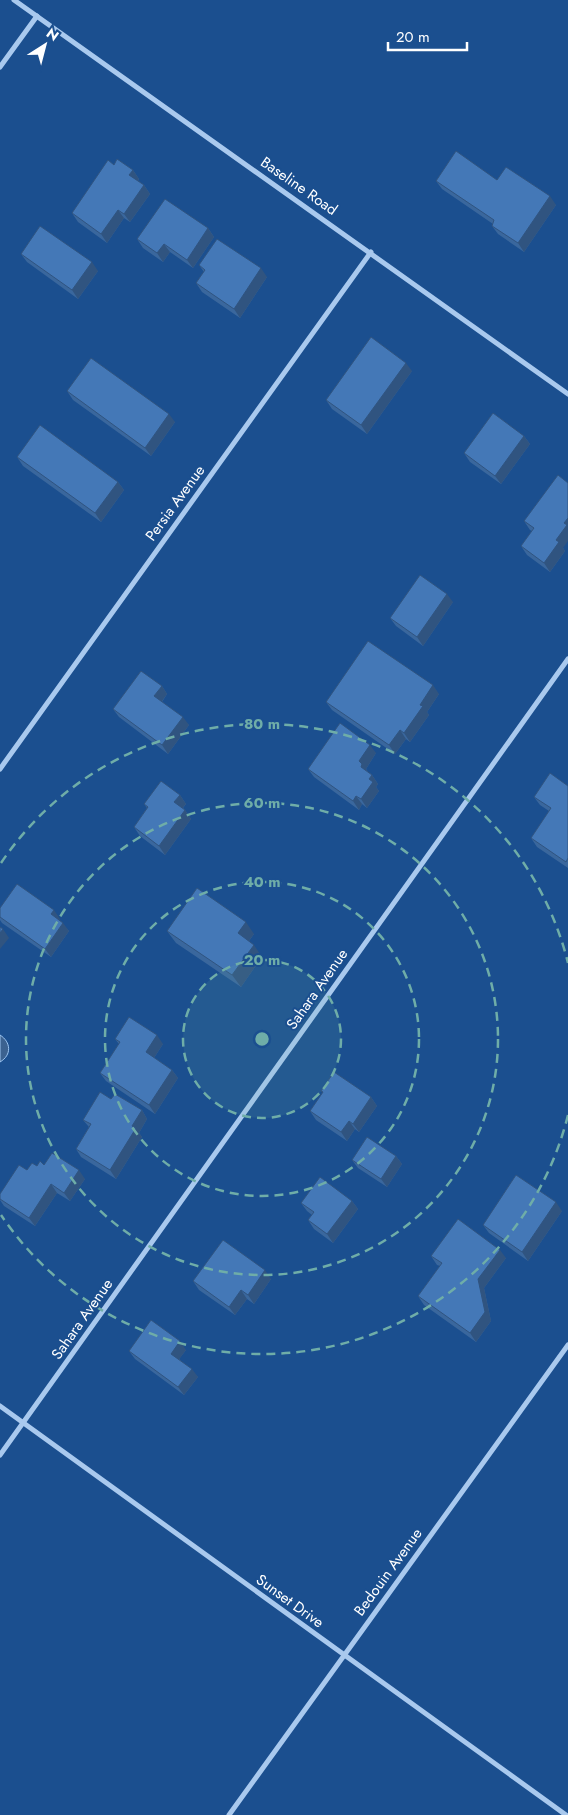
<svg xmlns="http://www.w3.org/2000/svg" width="568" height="1815" viewBox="0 0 568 1815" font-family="Jost,sans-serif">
<rect width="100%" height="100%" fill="#1b4f8f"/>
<path fill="#3c6290" stroke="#9cc4f0" d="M0,1035C11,1042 12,1055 0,1062Z"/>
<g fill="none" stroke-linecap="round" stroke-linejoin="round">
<g stroke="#a9c9ee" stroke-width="5">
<polyline points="14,0 568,394"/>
<polyline points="0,67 37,16"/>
<polyline points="0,769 371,252"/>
<polyline points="0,1406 566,1815"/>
<polyline points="0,1455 568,659"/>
<polyline points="229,1815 568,1345"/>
</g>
</g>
<g fill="#3a679d">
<polygon points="114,165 133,170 139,179 138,181 144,185 150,194 130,222 124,218 107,243 78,222 72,213"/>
<polygon points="497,180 556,205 524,252 498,234 492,226 493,224 442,189 436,181"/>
<polygon points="208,228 214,237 193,268 170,252 163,262 143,248 137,239"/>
<polygon points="21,254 98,271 78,299 27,262"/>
<polygon points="199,265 267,277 240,318 202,292 196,283 204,272"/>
<polygon points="412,371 367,434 332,409 326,400"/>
<polygon points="67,391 175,422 151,456 73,400"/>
<polygon points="524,436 530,444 501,484 470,462 464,453"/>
<polygon points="17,457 118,482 124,490 101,522 23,466"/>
<polygon points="524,521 563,548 565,551 550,572 527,555 521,546 532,531 530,530"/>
<polygon points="453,602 423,646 396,626 390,618"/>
<polygon points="162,686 167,694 162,702 189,725 168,754 119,717 113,709"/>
<polygon points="439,694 427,712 429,715 410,742 406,739 395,754 332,710 326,702"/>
<polygon points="376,753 366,769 368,772 372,775 378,784 376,787 379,791 367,808 362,804 359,810 314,777 308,769"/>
<polygon points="568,786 568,868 537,847 531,838 549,811 540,805 534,797"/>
<polygon points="180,795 186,804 183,808 185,810 191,819 165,855 140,836 134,827 147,808 144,804"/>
<polygon points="0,908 60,919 59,920 69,931 51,957 2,923 0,920"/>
<polygon points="167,931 254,934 249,941 262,957 241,987 176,943"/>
<polygon points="115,1039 163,1044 154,1058 172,1070 178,1078 155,1114 106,1081 100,1073 119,1044"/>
<polygon points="321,1091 371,1097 377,1106 359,1132 355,1129 347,1141 316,1120 310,1111 323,1093"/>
<polygon points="111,1099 142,1110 147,1119 139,1133 142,1137 116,1179 81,1157 76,1149 89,1127 83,1120"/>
<polygon points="396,1156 402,1164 387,1187 358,1168 352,1160"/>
<polygon points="44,1165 85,1179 70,1201 57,1193 35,1226 4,1206 0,1200 0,1194 27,1170 37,1166"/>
<polygon points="352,1201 358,1209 333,1243 314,1229 308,1220 312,1215 307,1211 301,1203"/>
<polygon points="562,1211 528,1261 489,1233 483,1225"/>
<polygon points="431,1256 506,1258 484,1288 491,1321 476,1342 424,1305 418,1296 440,1266 437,1265"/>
<polygon points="271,1279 254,1304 247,1299 235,1315 199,1290 193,1281"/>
<polygon points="186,1350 179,1359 198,1377 184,1395 135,1359 129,1351"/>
</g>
<g fill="#305480">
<polygon points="133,170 139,179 135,184 129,175"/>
<polygon points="144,185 150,194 130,222 124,214"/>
<polygon points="550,196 556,205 524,252 518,243"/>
<polygon points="118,210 124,218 107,243 101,234"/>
<polygon points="208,228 214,237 193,268 187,260"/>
<polygon points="164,244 170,252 163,262 157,253"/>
<polygon points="92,262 98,271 78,299 72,290"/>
<polygon points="261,268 267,277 240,318 234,309"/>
<polygon points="406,363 412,371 367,434 361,425"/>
<polygon points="169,414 175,422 151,456 145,448"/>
<polygon points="524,436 530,444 501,484 495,476"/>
<polygon points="118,482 124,490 101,522 95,513"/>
<polygon points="568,518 568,541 563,548 565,551 550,572 544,563 556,540 564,523"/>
<polygon points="447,594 453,602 423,646 417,637"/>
<polygon points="433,685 439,694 427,712 429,715 410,742 404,733 420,705"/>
<polygon points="162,686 167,694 160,704 154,696"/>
<polygon points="183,717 189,725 168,754 162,745"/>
<polygon points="400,730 406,739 395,754 389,745"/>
<polygon points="370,745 376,753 366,769 368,773 361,767 359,761"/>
<polygon points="372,775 378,784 376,787 379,791 367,808 361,799 369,779"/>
<polygon points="180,795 186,804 180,811 174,802"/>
<polygon points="356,796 362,804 359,810 353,801"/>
<polygon points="185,810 191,819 165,855 159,846"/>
<polygon points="54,910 60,919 57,923 51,914"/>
<polygon points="246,922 254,934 246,945 238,933"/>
<polygon points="63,923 69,931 51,957 45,949"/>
<polygon points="3,929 9,938 0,949 0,933"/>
<polygon points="254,945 262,957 241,987 232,975"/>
<polygon points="157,1035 163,1044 152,1061 146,1052"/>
<polygon points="172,1070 178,1078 155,1114 149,1105"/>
<polygon points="371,1097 377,1106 359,1132 353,1124"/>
<polygon points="142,1110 147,1119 139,1133 142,1137 116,1179 110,1170 132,1126"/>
<polygon points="349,1121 355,1129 347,1141 341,1132"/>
<polygon points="396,1156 402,1164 387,1187 381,1179"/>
<polygon points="79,1170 85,1179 70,1201 64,1193"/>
<polygon points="51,1184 57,1193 35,1226 29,1218"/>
<polygon points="352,1201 358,1209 333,1243 327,1234"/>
<polygon points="556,1202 562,1211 528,1261 522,1252"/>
<polygon points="500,1250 506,1258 484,1288 491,1321 476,1342 470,1333 478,1279"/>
<polygon points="265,1270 271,1279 254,1304 248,1295"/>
<polygon points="241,1290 247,1299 235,1315 229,1307"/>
<polygon points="180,1341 186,1350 177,1362 171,1354"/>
<polygon points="192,1369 198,1377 184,1395 178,1387"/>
</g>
<g fill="#4478b7" stroke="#305480">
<polygon points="456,151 497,180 506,167 550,196 518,243 492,226 494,220 436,181"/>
<polygon points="117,159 133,170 129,175 144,185 124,214 118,210 101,234 72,213 108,160 114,165"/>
<polygon points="165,199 208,228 187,260 164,244 157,253 137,239"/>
<polygon points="40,226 92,262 72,290 21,254"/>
<polygon points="217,239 261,268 234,309 196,283 205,270 199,265"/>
<polygon points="371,337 406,363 361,425 326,400"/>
<polygon points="91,358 169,414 145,448 67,391"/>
<polygon points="493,413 524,436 495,476 464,453"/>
<polygon points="40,425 118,482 95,513 17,457"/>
<polygon points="558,475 568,483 568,518 564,523 567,525 556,540 559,542 544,563 521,546 534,528 524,521"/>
<polygon points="420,575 447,594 417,637 390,618"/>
<polygon points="368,641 433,685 420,705 423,706 404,733 400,730 389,745 326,702"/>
<polygon points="141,671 162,686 154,696 183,717 162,745 113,709"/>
<polygon points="340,723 370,745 359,761 362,764 361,767 372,775 369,779 373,782 361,799 356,796 353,801 308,769"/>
<polygon points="550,773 568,786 568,858 566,862 531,838 551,808 534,797"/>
<polygon points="161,781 180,795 174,802 185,810 159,846 134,827 148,807 144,804"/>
<polygon points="17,884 54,910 51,914 63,923 45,949 0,917 0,908"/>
<polygon points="197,888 246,922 238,933 254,945 232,975 167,931"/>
<polygon points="0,927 3,929 0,933"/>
<polygon points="129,1017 157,1035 146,1052 172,1070 149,1105 100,1073 120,1042 115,1039"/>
<polygon points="334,1072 371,1097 353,1124 349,1121 341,1132 310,1111 323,1092 321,1091"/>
<polygon points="100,1092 111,1099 115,1094 142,1110 132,1126 136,1128 110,1170 76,1149 91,1124 83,1120"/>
<polygon points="367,1137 396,1156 381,1179 352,1160"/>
<polygon points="52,1153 79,1170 64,1193 51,1184 29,1218 0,1199 0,1194 19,1165 27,1170 32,1163 37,1166 40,1161 44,1165"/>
<polygon points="516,1175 556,1202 522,1252 483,1225"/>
<polygon points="320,1177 352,1201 327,1234 308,1220 314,1212 301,1203"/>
<polygon points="458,1219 500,1250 478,1279 485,1312 470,1333 418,1296 442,1263 431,1256"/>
<polygon points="223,1240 265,1270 248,1295 241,1290 229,1307 193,1281"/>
<polygon points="151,1320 180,1341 171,1354 192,1369 178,1387 129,1351"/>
</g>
<circle cx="262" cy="1039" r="79" fill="#6fada8" fill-opacity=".12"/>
<g fill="none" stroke="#6fada8" stroke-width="2.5" stroke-dasharray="9 6">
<circle cx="262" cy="1039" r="79"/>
<circle cx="262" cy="1039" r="157"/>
<circle cx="262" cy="1039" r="236"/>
<path d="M568 1115A315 315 0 0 1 1 1215M1 863A315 315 0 0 1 568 963"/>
</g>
<g text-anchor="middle" stroke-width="4" stroke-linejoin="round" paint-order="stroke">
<g font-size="15" fill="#fff" stroke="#1b4f8f">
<text transform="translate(299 186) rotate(35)" y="5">Baseline Road</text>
<text transform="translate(175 503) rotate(-54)" y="5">Persia Avenue</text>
<text transform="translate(317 989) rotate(-55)" y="5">Sahara Avenue</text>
<text transform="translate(82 1319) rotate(-55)" y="5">Sahara Avenue</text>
<text transform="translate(388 1572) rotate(-54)" y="5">Bedouin Avenue</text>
<text transform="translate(290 1601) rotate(36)" y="5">Sunset Drive</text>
</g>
</g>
<circle cx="262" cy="1039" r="8" fill="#6fada8" stroke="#1b4f8f" stroke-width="2.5"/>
<g font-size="15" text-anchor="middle" font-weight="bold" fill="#6fada8" stroke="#1b4f8f" stroke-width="4" stroke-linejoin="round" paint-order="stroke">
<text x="262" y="729">80 m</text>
<text x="262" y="808">60 m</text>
<text x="262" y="887">40 m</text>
<text x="262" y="965">20 m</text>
</g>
<g transform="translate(45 45) rotate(36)" stroke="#1b4f8f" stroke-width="4" paint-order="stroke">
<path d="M0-4L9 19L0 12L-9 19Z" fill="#ffffff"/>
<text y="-8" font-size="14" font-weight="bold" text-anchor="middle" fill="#ffffff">N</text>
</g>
<path d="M388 42v8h79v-8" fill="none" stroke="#ffffff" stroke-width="2.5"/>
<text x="396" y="42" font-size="15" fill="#ffffff" stroke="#1b4f8f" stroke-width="4" paint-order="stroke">20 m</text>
</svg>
